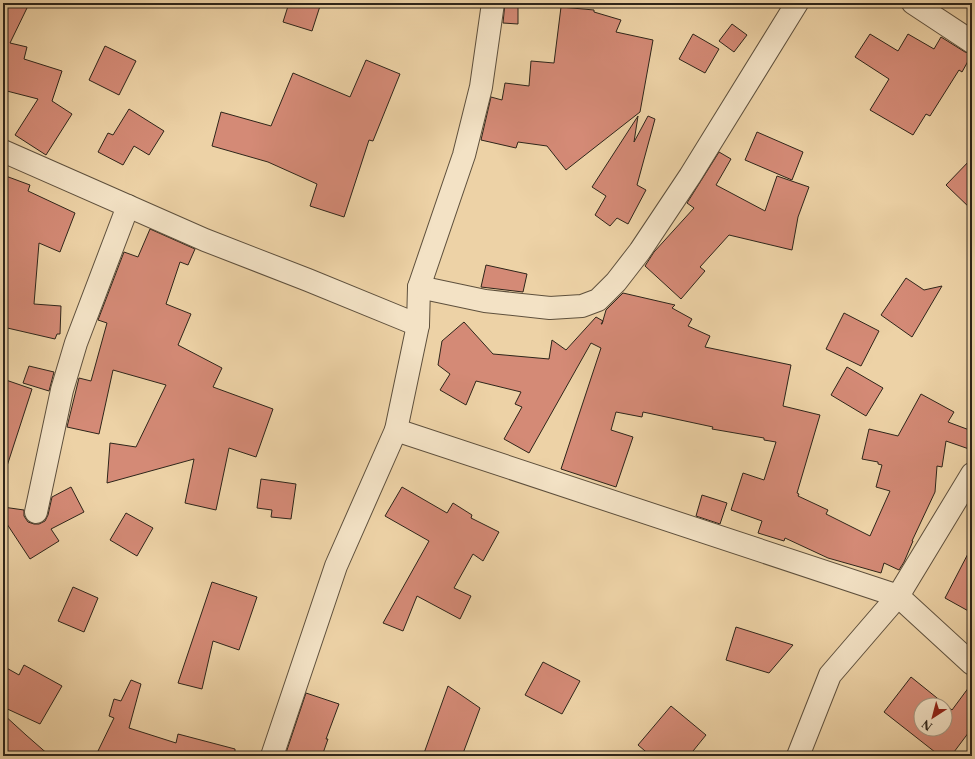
<svg xmlns="http://www.w3.org/2000/svg" width="975" height="759" viewBox="0 0 975 759" font-family="'Libre Caslon Text',serif">
<rect width="100%" height="100%" fill="#edd2a6"/>
<filter id="stains"><feTurbulence type="fractalNoise" baseFrequency=".005" numOctaves="4"/><feColorMatrix values="0 0 0 0 .2 0 0 0 0 .09 0 0 0 0 .02 0 0 0 .5 -.17"/></filter>
<radialGradient id="worn" r=".72"><stop offset=".6" stop-color="#630" stop-opacity="0"/><stop offset="1" stop-color="#630" stop-opacity=".3"/></radialGradient>
<g fill="#d48a76" stroke="#2e251a" fill-rule="evenodd">
<polygon points="3,3 17,3 27,8 10,43 27,47 24,59 62,71 52,101 72,114 46,155 15,135 38,99 3,90"/>
<polygon points="289,3 321,3 312,31 283,22"/>
<polygon points="505,3 518,3 518,24 503,23"/>
<polygon points="561,7 594,10 594,12 621,20 616,32 653,40 640,112 566,170 547,146 518,142 516,148 481,140 491,97 502,100 505,83 529,86 531,61 554,63"/>
<polygon points="732,24 747,35 734,52 719,41"/>
<polygon points="693,34 719,49 705,73 679,59"/>
<polygon points="870,34 898,51 908,34 934,49 941,37 965,52 972,54 962,72 959,70 930,116 926,114 913,135 870,110 889,79 855,57"/>
<polygon points="105,46 136,61 119,95 89,80"/>
<polygon points="366,60 400,74 373,141 369,140 344,217 310,206 317,184 268,162 212,146 221,112 271,126 293,73 350,97"/>
<polygon points="129,109 164,131 149,155 134,146 123,165 98,152 108,133 113,135"/>
<polygon points="638,116 634,142 648,116 655,119 637,185 646,190 628,224 617,218 610,226 595,215 606,196 592,187"/>
<polygon points="757,132 803,152 792,180 745,160"/>
<polygon points="719,152 731,159 716,185 765,211 777,176 809,187 798,217 792,250 729,235 700,267 705,271 681,299 645,266 654,252 694,208 687,203"/>
<polygon points="972,158 972,210 946,185"/>
<polygon points="3,175 30,185 28,191 75,213 60,252 39,243 34,304 61,306 60,334 57,334 55,339 3,327"/>
<polygon points="150,229 195,249 188,265 180,262 166,304 191,314 178,345 222,368 213,387 273,409 256,457 229,448 216,510 185,503 194,459 107,483 110,443 136,447 166,385 113,370 99,434 67,427 79,378 91,381 107,323 98,320 124,252 138,257"/>
<polygon points="486,265 527,274 523,292 481,287"/>
<polygon points="906,278 924,290 942,286 912,337 881,315"/>
<polygon points="623,293 675,305 672,308 692,319 688,326 710,336 705,347 791,365 783,406 820,415 797,493 799,494 798,496 828,510 826,514 870,536 890,491 876,487 882,465 878,464 878,462 862,459 869,429 898,436 921,394 954,412 948,422 972,431 972,438 969,449 946,441 942,467 937,466 935,492 912,541 913,541 904,562 899,570 884,563 881,573 828,558 785,538 784,541 758,533 762,521 731,510 743,473 764,480 776,442 764,440 764,438 712,429 713,427 643,412 642,417 616,412 611,430 633,437 616,487 561,469 601,348 591,343 529,453 504,439 522,407 515,404 521,392 476,381 466,405 440,390 450,374 438,365 442,341 464,322 493,354 549,359 552,340 566,350 596,317 603,321 601,324 602,324 606,310"/>
<polygon points="844,313 879,331 861,366 826,349"/>
<polygon points="29,366 54,372 49,391 23,383"/>
<polygon points="847,367 883,388 866,416 831,395"/>
<polygon points="3,379 32,389 7,466 3,466"/>
<polygon points="261,479 296,484 291,519 271,517 272,510 257,508"/>
<polygon points="71,487 84,512 51,529 59,541 30,559 3,518 3,507 24,510 24,516 28,522 34,524 39,524 45,521 48,515 52,497"/>
<polygon points="402,487 447,513 453,503 472,515 471,518 499,532 483,561 473,554 454,588 471,596 460,619 417,596 403,631 383,623 429,541 385,516"/>
<polygon points="702,495 727,503 720,524 696,516"/>
<polygon points="126,513 153,528 137,556 110,540"/>
<polygon points="972,546 972,613 945,598"/>
<polygon points="212,582 257,597 239,650 213,641 202,689 178,683"/>
<polygon points="73,587 98,598 84,632 58,621"/>
<polygon points="736,627 793,645 769,673 726,660"/>
<polygon points="543,662 580,681 562,714 525,695"/>
<polygon points="24,665 62,686 40,724 3,707 3,666 19,675"/>
<path d="M911,677L952,710L972,683V728L951,756H940L884,712ZM921,705H945V729H921Z"/>
<polygon points="131,680 141,684 129,728 176,743 178,734 235,749 235,756 108,756 98,751 114,718 109,716 114,699 121,701"/>
<polygon points="448,686 480,708 462,756 423,756"/>
<polygon points="306,693 339,704 326,739 328,739 322,756 285,756"/>
<polygon points="671,706 706,735 689,756 651,756 638,745"/>
<polygon points="3,714 26,735 50,756 3,756"/>
</g>
<g fill="none" stroke-linecap="round" stroke-linejoin="round">
<g stroke="#5e503d" stroke-width="24">
<g id="minor">
<polyline points="493,3 481,87 464,155 419,287 418,325 396,430 898,596 972,664"/>
<polyline points="913,3 972,42"/>
<polyline points="3,151 205,240 308,280 418,325"/>
<polyline points="419,287 485,301 550,308 582,306 598,300 616,282 640,251 690,176 797,3"/>
<polyline points="36,512 62,390 76,343 128,206"/>
<polyline points="272,756 336,566 396,430"/>
<polyline points="798,756 830,675 898,596 972,474"/>
</g>
</g>
<use href="#minor" stroke="#f3e2c5" stroke-width="22"/>
</g>
<rect width="975" height="759" fill="none" stroke="#edd2a6" stroke-width="16"/>
<rect x="4" y="4" width="967" height="751" fill="none" stroke="#2e251a" stroke-width="2"/>
<rect x="8" y="8" width="959" height="743" fill="none" stroke="#2e251a"/>
<g transform="translate(933 717) rotate(216)"><circle r="19" fill="#f3e2c5" stroke="#a49681"/>
<path d="M0-3L7 15L0 10L-7 15Z" fill="#8f2418"/>
<text y="-6" font-size="11" font-weight="bold" text-anchor="middle" fill="#2e251a">N</text>
</g>
<rect width="100%" height="100%" filter="url(#stains)"/>
<rect width="100%" height="100%" fill="url(#worn)"/>
</svg>
